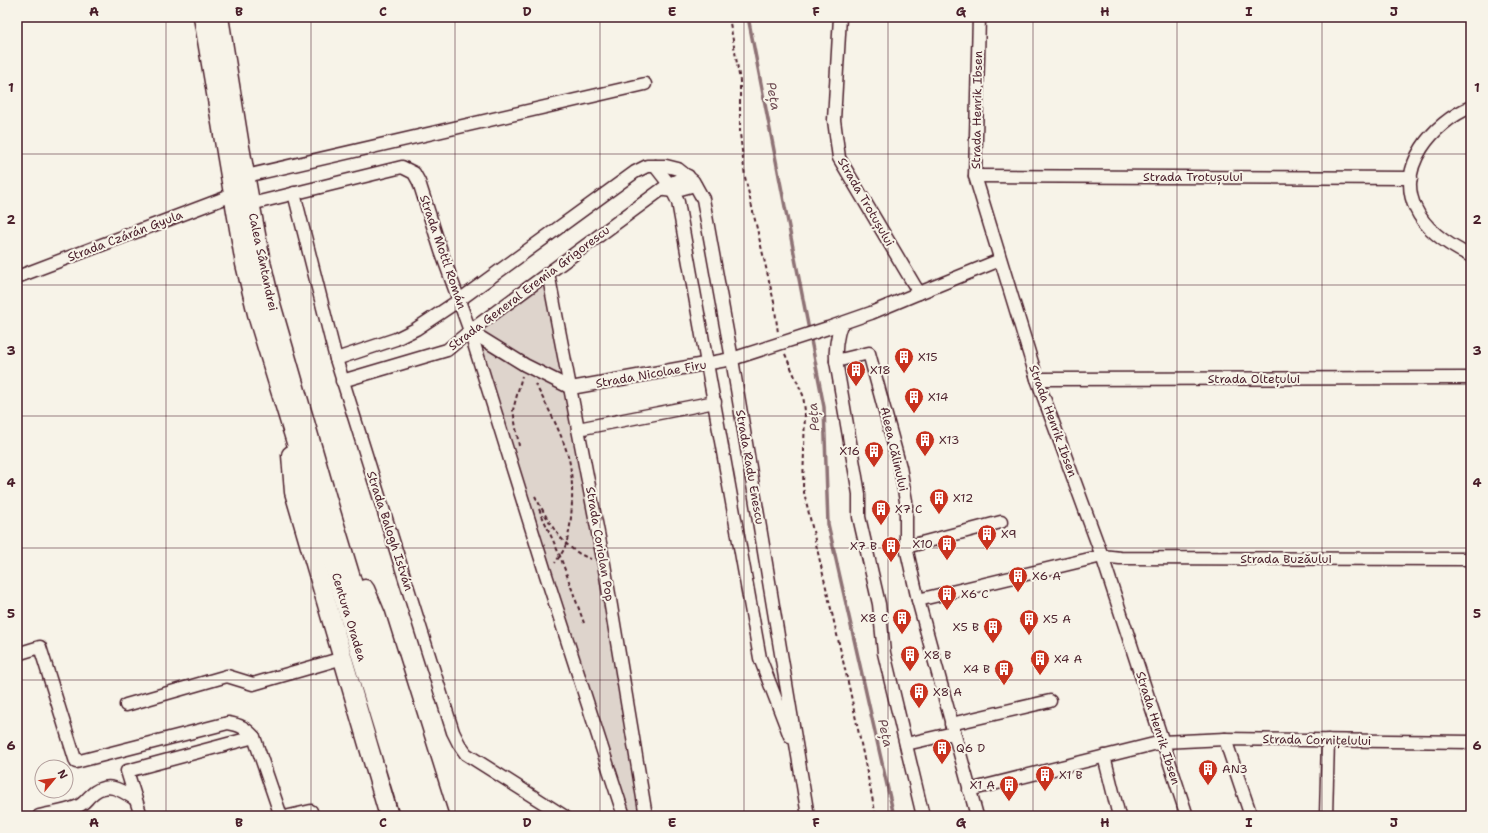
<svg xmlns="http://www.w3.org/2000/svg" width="1488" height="833" viewBox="0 0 1488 833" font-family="'Shantell Sans',sans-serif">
<rect width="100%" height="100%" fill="#f7f3e8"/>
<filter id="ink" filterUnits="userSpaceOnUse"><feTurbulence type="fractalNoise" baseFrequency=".025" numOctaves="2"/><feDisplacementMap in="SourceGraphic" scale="8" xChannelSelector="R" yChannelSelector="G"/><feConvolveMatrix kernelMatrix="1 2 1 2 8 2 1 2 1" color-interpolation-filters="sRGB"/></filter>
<g filter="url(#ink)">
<polygon fill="#ded4cc" stroke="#947a7c" points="548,273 646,816 624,816 470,331"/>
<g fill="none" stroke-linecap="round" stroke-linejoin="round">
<polyline stroke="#8e7275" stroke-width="3.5" points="748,17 824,407 828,524 894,816"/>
<g stroke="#4a1f2b" stroke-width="15">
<g id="minor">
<polyline points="840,17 834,120 839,158 919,293 1000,260"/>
<polyline points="979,17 975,176 1037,379 1102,556 1187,816"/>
<path d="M1471,107C1434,122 1395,167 1416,209C1426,231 1450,246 1471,256"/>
<polyline points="655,166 669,184 678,202 760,658 790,736"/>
<polyline points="246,176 645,84"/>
<polyline points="975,176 1411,178"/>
<polyline points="665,190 673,191 695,185"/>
<polyline points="294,193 336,359 453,732 459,744 466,754 564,816"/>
<polyline points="251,204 402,167 414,173 419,182 441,251 470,331 546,575 624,816"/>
<polyline points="548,273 604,564 646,816"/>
<polyline points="17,277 233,195"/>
<polyline points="470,331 525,365 571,388"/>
<polyline points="336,359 396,339 416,329 458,301 635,172 647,166 666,166 678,169 693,181 703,199 732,359 808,816"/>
<path d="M836,361C835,348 837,336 841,324"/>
<polyline points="1037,379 1471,378"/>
<polyline points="342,381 447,350 470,331 669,184 688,176"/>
<polyline points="571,388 732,359 828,328 871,313 919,293"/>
<polyline points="578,429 715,402"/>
<polyline points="906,547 1001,522"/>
<polyline points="918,600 1102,556 1120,558 1471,559"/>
<path d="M17,654L40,647L76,762L228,723C240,725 246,728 254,737"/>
<polyline points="126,705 227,676 253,684 343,658"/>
<polyline points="951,724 1050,701"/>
<polyline points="1225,739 1251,816"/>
<polyline points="906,744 954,733"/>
<polyline points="1104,756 1119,816"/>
<polyline points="969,790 1162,742 1225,739 1471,742"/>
<path d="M39,816C51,813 64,812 76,807C83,805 85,801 90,796C106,780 120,789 135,799"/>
<polyline points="141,816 127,771 254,737 281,816"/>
<polyline points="289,816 311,811 312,816"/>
<polyline points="923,816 884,653 879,604 859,517 859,494 836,361 869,353 900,467 906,501 906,547 918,600 977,816"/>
<polyline points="1326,816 1328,740"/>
</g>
</g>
<g stroke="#4a1f2b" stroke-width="21">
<g id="highway">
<polyline points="203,17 245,264 258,318 410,816"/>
<polyline points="219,17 240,147 261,262 271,304 328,502 423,816"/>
<polyline points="291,455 294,492 389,816"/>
<polyline points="365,589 376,615 439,816"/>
</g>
</g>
<g stroke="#4a1f2b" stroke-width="2" stroke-dasharray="4 3" stroke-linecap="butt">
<polyline points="729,17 740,81 740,133 745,177 774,302 778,333"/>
<polyline points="785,354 803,395 805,411 803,488 850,691 876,816"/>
<path d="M535,384C548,407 562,434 569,459C574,482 573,522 566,544C564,551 559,557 555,563"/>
<polyline points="519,446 513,410 522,376"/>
<path d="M535,496C549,522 562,549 591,559"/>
<polyline points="539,509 560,556 584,623"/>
</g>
<use href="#minor" stroke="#f7f3e8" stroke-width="12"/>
<use href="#highway" stroke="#f7f3e8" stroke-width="18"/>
</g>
</g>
<path fill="none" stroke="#4a1f2b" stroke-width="1" stroke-opacity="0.55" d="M166,17V816M311,17V816M455,17V816M600,17V816M744,17V816M888,17V816M1033,17V816M1177,17V816M1322,17V816M17,154H1471M17,285H1471M17,416H1471M17,548H1471M17,680H1471"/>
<defs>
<g id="building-pin" transform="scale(1)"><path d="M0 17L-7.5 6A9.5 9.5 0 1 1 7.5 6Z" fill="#c8321e" stroke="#f7f3e8"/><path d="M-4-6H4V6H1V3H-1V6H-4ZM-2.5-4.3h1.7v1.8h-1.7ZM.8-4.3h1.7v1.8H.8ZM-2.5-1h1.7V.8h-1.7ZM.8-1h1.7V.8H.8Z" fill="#fff"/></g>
</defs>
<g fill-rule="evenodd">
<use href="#building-pin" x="904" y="357"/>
<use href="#building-pin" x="856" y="370"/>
<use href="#building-pin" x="914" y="397"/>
<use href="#building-pin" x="925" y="440"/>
<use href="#building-pin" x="874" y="451"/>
<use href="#building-pin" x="939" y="498"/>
<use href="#building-pin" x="881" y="509"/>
<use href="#building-pin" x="987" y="534"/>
<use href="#building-pin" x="947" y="544"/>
<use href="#building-pin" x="891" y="546"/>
<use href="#building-pin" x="1018" y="576"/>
<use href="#building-pin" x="947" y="594"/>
<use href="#building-pin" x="902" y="618"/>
<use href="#building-pin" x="1029" y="619"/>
<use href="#building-pin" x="993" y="627"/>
<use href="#building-pin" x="910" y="655"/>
<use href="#building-pin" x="1040" y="659"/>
<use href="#building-pin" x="1004" y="669"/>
<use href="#building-pin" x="919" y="692"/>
<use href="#building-pin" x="942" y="748"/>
<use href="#building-pin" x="1208" y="769"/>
<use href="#building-pin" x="1045" y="775"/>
<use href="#building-pin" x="1009" y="785"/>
</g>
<g text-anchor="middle" stroke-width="4" stroke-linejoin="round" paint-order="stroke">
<g font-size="12" fill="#4a1f2b" stroke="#f7f3e8">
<text transform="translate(977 110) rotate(-89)" y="4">Strada Henrik Ibsen</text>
<text x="1193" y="181">Strada Trotușului</text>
<text transform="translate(866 202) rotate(60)" y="4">Strada Trotușului</text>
<text transform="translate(125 236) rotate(-21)" y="4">Strada Czárán Gyula</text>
<text transform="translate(443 252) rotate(71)" y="4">Strada Mottl Román</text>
<text transform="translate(263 262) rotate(78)" y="4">Calea Sântandrei</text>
<text transform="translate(529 288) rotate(-37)" y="4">Strada General Eremia Grigorescu</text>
<text transform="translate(651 374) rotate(-10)" y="4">Strada Nicolae Firu</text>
<text x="1254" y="383">Strada Oltețului</text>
<text transform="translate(1053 421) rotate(70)" y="4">Strada Henrik Ibsen</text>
<text transform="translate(894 449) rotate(77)" y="4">Aleea Călinului</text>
<text transform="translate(750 467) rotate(80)" y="4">Strada Radu Enescu</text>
<text transform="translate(390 531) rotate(72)" y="4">Strada Balogh István</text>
<text transform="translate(600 544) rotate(80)" y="4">Strada Coriolan Pop</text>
<text x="1286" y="563">Strada Buzăului</text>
<text transform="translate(349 617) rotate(73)" y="4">Centura Oradea</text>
<text transform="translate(1158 728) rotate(72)" y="4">Strada Henrik Ibsen</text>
<text transform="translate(1317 740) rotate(1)" y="4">Strada Cornițelului</text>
</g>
<g font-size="12" fill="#4a1f2b" stroke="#f7f3e8" text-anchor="start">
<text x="918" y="361">X15</text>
<text x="870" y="374">X18</text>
<text x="928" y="401">X14</text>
<text x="939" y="444">X13</text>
<text x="860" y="455" text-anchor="end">X16</text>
<text x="953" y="502">X12</text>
<text x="895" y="513">X7 C</text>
<text x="1001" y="538">X9</text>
<text x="933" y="548" text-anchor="end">X10</text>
<text x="877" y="550" text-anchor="end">X7 B</text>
<text x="1032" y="580">X6 A</text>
<text x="961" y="598">X6 C</text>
<text x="888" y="622" text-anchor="end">X8 C</text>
<text x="1043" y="623">X5 A</text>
<text x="979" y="631" text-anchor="end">X5 B</text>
<text x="924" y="659">X8 B</text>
<text x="1054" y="663">X4 A</text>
<text x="990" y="673" text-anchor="end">X4 B</text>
<text x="933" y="696">X8 A</text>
<text x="956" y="752">Q6 D</text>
<text x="1222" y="773">AN3</text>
<text x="1059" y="779">X1 B</text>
<text x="995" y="789" text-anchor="end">X1 A</text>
</g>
<g font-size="13" font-style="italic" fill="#6c4950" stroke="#f7f3e8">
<text transform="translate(774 96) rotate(79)" y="5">Peța</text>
<text transform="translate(813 417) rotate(-95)" y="5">Peța</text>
<text transform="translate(886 733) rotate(77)" y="5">Peța</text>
</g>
</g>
<rect width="1488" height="833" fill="none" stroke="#f7f3e8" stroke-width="44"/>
<g transform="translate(54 779) rotate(61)"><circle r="19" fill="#f7f3e8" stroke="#b29e9c"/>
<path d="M0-3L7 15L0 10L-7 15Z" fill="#c8321e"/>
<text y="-6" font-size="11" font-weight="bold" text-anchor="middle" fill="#4a1f2b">N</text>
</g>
<rect x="22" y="22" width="1444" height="789" fill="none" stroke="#4a1f2b" stroke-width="1.5"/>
<g font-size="13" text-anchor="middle" font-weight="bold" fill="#4a1f2b">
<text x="94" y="16">A</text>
<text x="239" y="16">B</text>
<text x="383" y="16">C</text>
<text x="527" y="16">D</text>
<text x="672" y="16">E</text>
<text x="816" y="16">F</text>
<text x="961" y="16">G</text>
<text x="1105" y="16">H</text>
<text x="1249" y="16">I</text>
<text x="1394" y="16">J</text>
<text x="11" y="92">1</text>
<text x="1477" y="92">1</text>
<text x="11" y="224">2</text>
<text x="1477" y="224">2</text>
<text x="11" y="355">3</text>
<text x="1477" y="355">3</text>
<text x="11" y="487">4</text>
<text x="1477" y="487">4</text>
<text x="11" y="618">5</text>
<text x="1477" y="618">5</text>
<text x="11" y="750">6</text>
<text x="1477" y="750">6</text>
<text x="94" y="827">A</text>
<text x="239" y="827">B</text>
<text x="383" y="827">C</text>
<text x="527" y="827">D</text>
<text x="672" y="827">E</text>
<text x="816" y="827">F</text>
<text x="961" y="827">G</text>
<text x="1105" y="827">H</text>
<text x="1249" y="827">I</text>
<text x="1394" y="827">J</text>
</g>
</svg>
